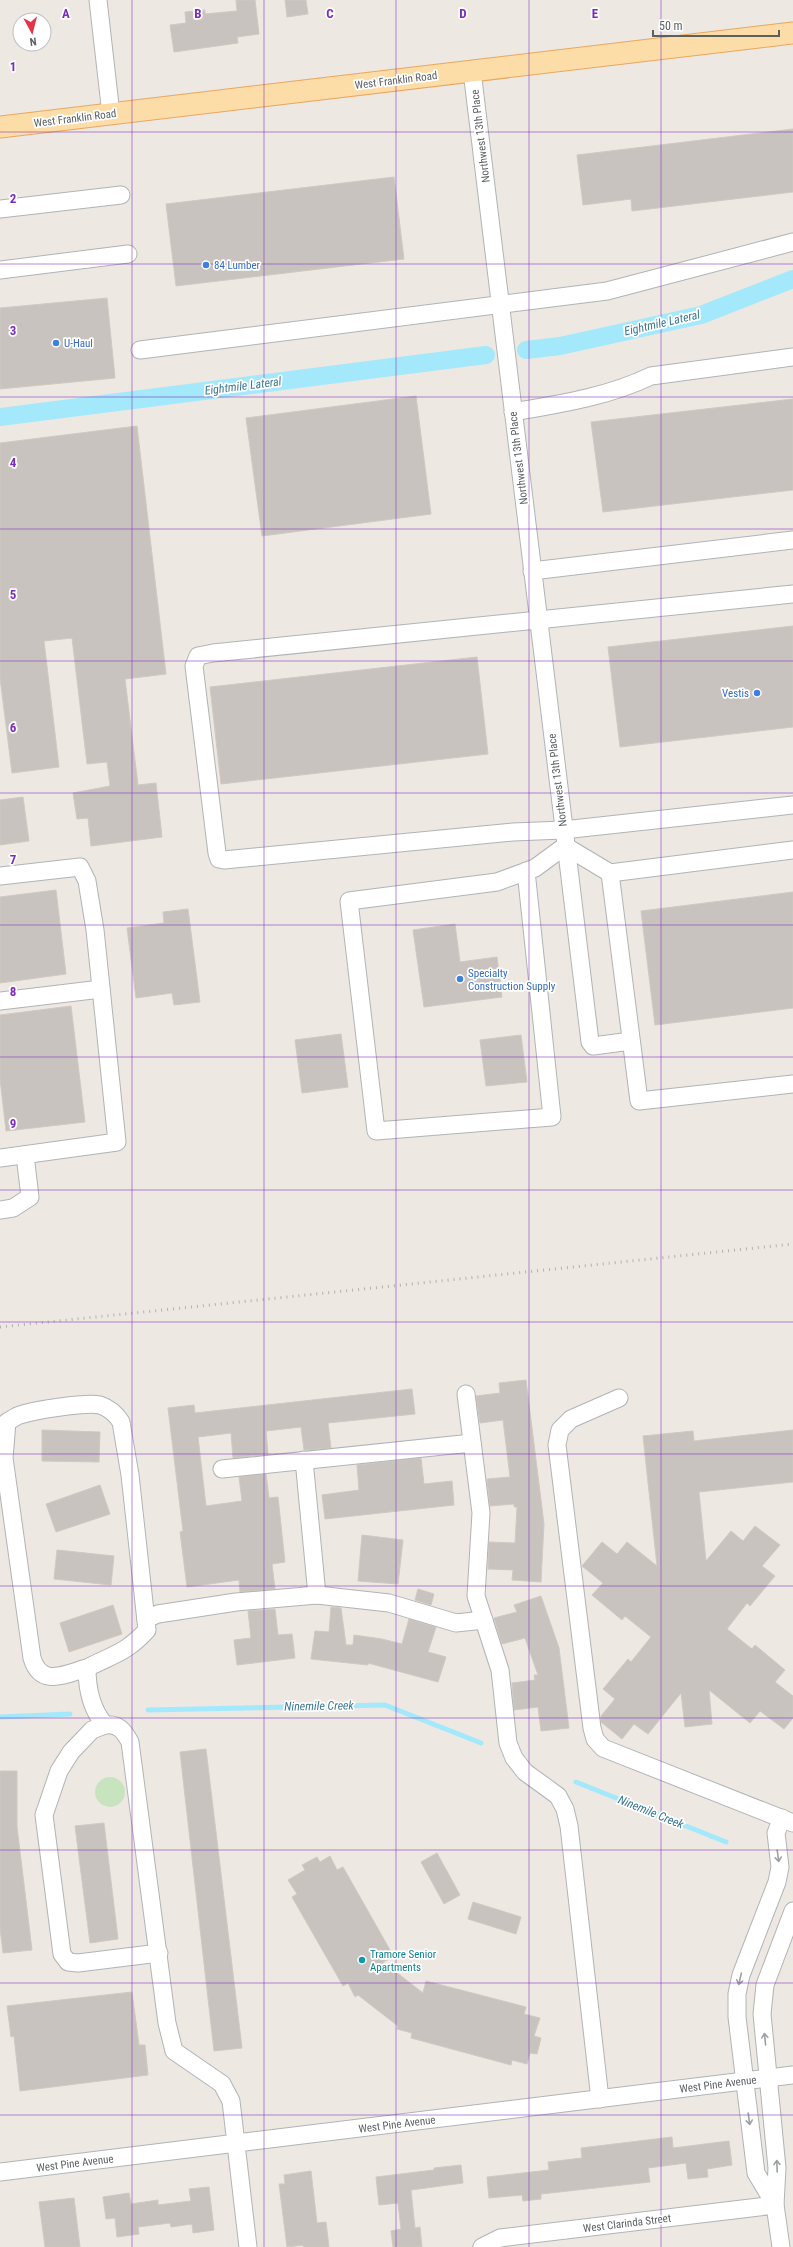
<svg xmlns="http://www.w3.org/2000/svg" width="793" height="2247" viewBox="0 0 793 2247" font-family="'Roboto Condensed',sans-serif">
<rect width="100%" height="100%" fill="#ede8e2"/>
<circle fill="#c7e4bf" cx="110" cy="1792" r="15"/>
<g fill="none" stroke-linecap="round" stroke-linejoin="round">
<g stroke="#a4e8fc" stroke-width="5">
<polyline points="148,1710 385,1705 481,1743"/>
<polyline points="0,1717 70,1714"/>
<polyline points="576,1782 726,1842"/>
</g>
<g stroke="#a4e8fc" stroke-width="18">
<polyline points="526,350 560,346 701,315 793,279"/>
<polyline points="0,417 486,355"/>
</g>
</g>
<g fill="#c8c3bf" stroke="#d1c9c1">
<polygon points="236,0 255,0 259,34 237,37 238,43 174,52 170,25 186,23 185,12 205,10 205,14 237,11"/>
<polygon points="285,0 306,0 308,14 287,17"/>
<polygon points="793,129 793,192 632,211 631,199 583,205 577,155"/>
<polygon points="394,177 404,259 176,286 166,204"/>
<polygon points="107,298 115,378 0,389 0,308"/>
<polygon points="416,396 431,514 262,536 246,418"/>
<polygon points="793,399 793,490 603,512 591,422"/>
<polygon points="137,426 166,674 125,679 138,785 156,783 162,837 91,846 88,818 77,819 73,793 110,786 107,762 87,764 72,638 44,641 59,767 12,773 0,678 0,443"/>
<polygon points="793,626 793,727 620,747 608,647"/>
<polygon points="477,657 488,754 221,784 210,687"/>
<polygon points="23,797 29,841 0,845 0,800"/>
<polygon points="56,890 66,974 0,983 0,897"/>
<polygon points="793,892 793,1008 655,1025 641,911"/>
<polygon points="188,909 200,1002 174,1005 172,993 136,998 127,928 164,923 163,912"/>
<polygon points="455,924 460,962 497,957 502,997 424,1007 413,930"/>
<polygon points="71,1006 85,1122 6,1131 0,1079 0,1015"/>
<polygon points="341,1034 348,1087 302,1093 295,1040"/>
<polygon points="521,1035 527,1082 486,1086 480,1040"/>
<polygon points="526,1380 544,1524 541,1582 512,1580 513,1570 488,1569 489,1542 515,1543 517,1507 514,1507 514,1504 490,1506 487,1479 510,1477 503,1420 480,1423 476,1396 500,1393 499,1383"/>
<polygon points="412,1389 415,1414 328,1423 331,1448 304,1450 301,1427 266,1431 268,1454 233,1458 231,1433 198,1437 206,1506 242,1501 239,1477 266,1474 269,1498 278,1497 285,1562 272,1564 275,1589 240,1592 239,1580 187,1587 180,1532 183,1531 168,1408 194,1405 195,1413"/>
<polygon points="42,1430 100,1432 99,1462 42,1461"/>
<polygon points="793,1430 793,1482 699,1492 706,1561 731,1531 743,1541 755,1526 780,1545 762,1566 775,1576 750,1606 747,1603 727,1629 752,1649 755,1645 785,1670 775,1682 793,1696 793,1718 784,1729 760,1711 750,1723 709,1690 712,1724 685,1727 681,1693 648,1734 634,1724 622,1739 601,1722 601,1716 615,1699 603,1689 628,1659 631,1662 651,1637 625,1616 622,1620 592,1595 603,1583 582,1566 602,1542 617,1554 627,1542 657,1566 643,1436 693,1431 694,1441"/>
<polygon points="421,1458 424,1484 452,1481 454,1505 325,1519 322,1495 359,1490 357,1465"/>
<polygon points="100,1485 110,1514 56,1532 46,1504"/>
<polygon points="362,1535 403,1540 398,1584 358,1581"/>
<polygon points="57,1550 114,1556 111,1585 54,1579"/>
<polygon points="418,1589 434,1594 431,1605 415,1600"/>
<polygon points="541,1596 559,1648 569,1728 541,1731 538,1707 514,1710 512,1683 535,1680 534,1675 538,1675 525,1638 502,1644 494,1618 517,1612 514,1605"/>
<polygon points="113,1605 122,1634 69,1652 60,1623"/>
<polygon points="331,1607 341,1608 346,1645 353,1645 354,1635 382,1639 402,1644 409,1619 436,1627 428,1652 446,1657 438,1682 368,1663 368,1665 311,1659 315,1631 329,1632"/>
<polygon points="275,1609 278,1635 292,1634 295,1658 237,1665 234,1640 251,1638 248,1611"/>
<polygon points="206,1749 242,2048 214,2051 180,1752"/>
<polygon points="0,1771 17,1771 17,1827 32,1950 3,1953 0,1928"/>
<polygon points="104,1823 118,1939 90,1943 75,1826"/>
<polygon points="437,1853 460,1895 444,1904 421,1862"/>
<polygon points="330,1856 337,1870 343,1867 394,1957 383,1962 423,1993 426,1981 526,2007 524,2014 540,2018 534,2036 541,2038 537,2054 530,2053 527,2064 512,2060 511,2065 411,2038 412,2033 397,2029 398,2026 358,1995 355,1997 348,1983 343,1986 292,1897 297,1894 288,1880 305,1870 302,1865 317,1857 320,1862"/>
<polygon points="473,1902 521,1917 516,1934 468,1919"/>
<polygon points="132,1992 139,2045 145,2045 148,2075 20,2091 14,2036 11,2037 7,2006"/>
<polygon points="672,2137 673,2148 729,2141 732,2165 707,2169 708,2177 688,2179 686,2163 648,2168 650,2182 541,2194 541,2199 523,2201 522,2195 489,2198 487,2177 549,2170 548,2162 582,2158 581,2148"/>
<polygon points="461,2165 463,2183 411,2190 415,2228 420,2227 422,2247 393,2247 391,2231 401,2229 398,2203 379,2205 376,2177 434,2170 434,2168"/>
<polygon points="311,2171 317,2223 326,2222 329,2247 303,2247 303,2245 287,2247 279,2184 285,2184 284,2175"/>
<polygon points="209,2187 214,2230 193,2233 192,2224 171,2227 170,2223 138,2227 139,2234 117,2237 115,2218 106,2219 103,2197 129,2193 131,2204 158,2200 158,2205 191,2201 189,2189"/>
<polygon points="74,2198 80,2247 45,2247 39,2202"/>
</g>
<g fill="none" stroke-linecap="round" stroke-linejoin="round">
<g stroke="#b0b4b7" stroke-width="19">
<g id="minor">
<polyline points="98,0 111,114"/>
<polyline points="472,71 590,1042 593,1046 631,1041"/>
<polyline points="0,209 121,195"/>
<polyline points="0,270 128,254"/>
<polyline points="140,350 607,291 793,242"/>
<path d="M513,412C560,404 607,397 651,376L793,357"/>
<polyline points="532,571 793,540"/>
<polyline points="793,594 213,653 198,656 194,666 217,853 219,859 224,860 513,832 563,830 793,805"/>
<polyline points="565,846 610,873 793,850"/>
<polyline points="526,871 552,1117 376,1131 349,901 497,882 535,868 565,846"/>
<polyline points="610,873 639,1101 793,1084"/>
<polyline points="0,876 80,867 87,881 95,930 117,1142 0,1158"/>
<polyline points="0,1001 101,989"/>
<polyline points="0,1210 13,1208 30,1197 25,1155"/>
<polyline points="466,1394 481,1513 476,1596 500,1670 508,1743 514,1758 525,1772 558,1796 565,1809 569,1826 600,2099"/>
<polyline points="619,1398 571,1419 560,1430 557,1445 592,1728 595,1739 603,1748 793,1823"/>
<polyline points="304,1460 317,1595"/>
<polyline points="222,1469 472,1443"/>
<polyline points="146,1619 158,1614 236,1602 317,1595 389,1603 456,1623 484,1620"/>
<path d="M87,1668C65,1674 41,1688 32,1658L4,1458L7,1422C11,1420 16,1416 20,1415C35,1410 86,1402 100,1405C109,1408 116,1414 121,1422L130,1475L147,1630C126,1653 114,1654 87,1668C87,1688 91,1709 105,1725C118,1723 124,1731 130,1742L167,2023L174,2051L222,2084L231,2101L248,2247"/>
<polyline points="105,1725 92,1730 71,1752 59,1771 44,1815 62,1954 68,1962 78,1963 159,1953"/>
<polyline points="782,1818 776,1833 780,1867 777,1882 741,1975 737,1994 737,2017 756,2173 775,2205 777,2168 762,2014 765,1985 793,1911"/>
<polyline points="0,2172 793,2075"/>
<polyline points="482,2247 500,2238 775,2205 781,2247"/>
</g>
</g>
<g stroke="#eca65c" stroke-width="23">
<polyline id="major" points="0,127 793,33"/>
</g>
<use href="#minor" stroke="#fff" stroke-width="17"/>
<use href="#major" stroke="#fcdda8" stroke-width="21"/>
<polyline stroke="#b1b2b3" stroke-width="3" stroke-dasharray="1 5" stroke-linecap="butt" points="0,1327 793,1244"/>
</g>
<defs><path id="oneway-shaft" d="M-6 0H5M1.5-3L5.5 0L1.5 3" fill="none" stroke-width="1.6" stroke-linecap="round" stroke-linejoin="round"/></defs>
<g stroke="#9da0a1">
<use href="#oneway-shaft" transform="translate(778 1856) rotate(82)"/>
<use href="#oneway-shaft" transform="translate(740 1979) rotate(103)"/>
<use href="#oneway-shaft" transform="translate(765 2039) rotate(-96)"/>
<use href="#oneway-shaft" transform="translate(749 2119) rotate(82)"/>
<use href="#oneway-shaft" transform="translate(777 2166) rotate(-92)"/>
</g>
<path fill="none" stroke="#7b2cbf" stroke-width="1" stroke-opacity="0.55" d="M132,0V2247M264,0V2247M396,0V2247M529,0V2247M661,0V2247M0,132H793M0,264H793M0,397H793M0,529H793M0,661H793M0,793H793M0,925H793M0,1057H793M0,1190H793M0,1322H793M0,1454H793M0,1586H793M0,1718H793M0,1850H793M0,1983H793M0,2115H793"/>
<g fill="#3f7fe0" stroke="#fff" stroke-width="1.5">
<circle cx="206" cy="265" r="4"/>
<circle cx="56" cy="343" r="4"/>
<circle cx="757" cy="693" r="4"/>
<circle cx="460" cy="979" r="4"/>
</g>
<circle fill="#0f9aa8" stroke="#fff" stroke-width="1.5" cx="362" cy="1960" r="4"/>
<g text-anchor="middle" stroke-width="3.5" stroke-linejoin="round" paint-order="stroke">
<g font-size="11" fill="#5b6063" stroke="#fff">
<text transform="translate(396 80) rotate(-7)" y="4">West Franklin Road</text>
<text transform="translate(75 118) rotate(-7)" y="4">West Franklin Road</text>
<text transform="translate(480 136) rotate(-97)" y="4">Northwest 13th Place</text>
<text transform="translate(518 458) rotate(-97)" y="4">Northwest 13th Place</text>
<text transform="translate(557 780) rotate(-97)" y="4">Northwest 13th Place</text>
<text transform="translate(718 2084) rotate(-7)" y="4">West Pine Avenue</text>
<text transform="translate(397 2124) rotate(-7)" y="4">West Pine Avenue</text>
<text transform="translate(75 2163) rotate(-7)" y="4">West Pine Avenue</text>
<text transform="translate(627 2223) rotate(-7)" y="4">West Clarinda Street</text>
</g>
<g font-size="11" fill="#366cbe" stroke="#fff" text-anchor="start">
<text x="214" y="269">84 Lumber</text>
<text x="64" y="347">U-Haul</text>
<text x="749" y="697" text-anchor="end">Vestis</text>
<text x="468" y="977">Specialty<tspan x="468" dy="13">Construction Supply</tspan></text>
</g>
<g font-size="11" fill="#0d838f" stroke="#fff" text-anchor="start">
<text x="370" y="1958">Tramore Senior<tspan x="370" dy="13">Apartments</tspan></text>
</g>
<g font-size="12" font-style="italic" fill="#3a7893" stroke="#fff">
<text transform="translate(662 323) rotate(-13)" y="4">Eightmile Lateral</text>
<text transform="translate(243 386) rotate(-7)" y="4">Eightmile Lateral</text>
<text transform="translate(319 1706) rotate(-1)" y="4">Ninemile Creek</text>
<text transform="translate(651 1812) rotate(22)" y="4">Ninemile Creek</text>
</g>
</g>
<g font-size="13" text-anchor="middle" font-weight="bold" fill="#7b2cbf" stroke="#fff" stroke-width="3.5" stroke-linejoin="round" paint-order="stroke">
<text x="66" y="18">A</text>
<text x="198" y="18">B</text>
<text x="330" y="18">C</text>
<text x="463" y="18">D</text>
<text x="595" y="18">E</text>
<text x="13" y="71">1</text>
<text x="13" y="203">2</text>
<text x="13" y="335">3</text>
<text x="13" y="467">4</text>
<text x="13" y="599">5</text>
<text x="13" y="732">6</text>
<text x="13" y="864">7</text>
<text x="13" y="996">8</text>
<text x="13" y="1128">9</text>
</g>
<g transform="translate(32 32) rotate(173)"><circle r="19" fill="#ffffff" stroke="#bdbfc1"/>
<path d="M0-3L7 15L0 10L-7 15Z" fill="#e2334a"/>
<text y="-6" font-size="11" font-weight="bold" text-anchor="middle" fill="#5b6063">N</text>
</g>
<path d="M653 30v6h126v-6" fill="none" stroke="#5b6063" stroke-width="2"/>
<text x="659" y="30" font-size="12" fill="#5b6063" stroke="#ffffff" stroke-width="3" paint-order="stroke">50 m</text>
</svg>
